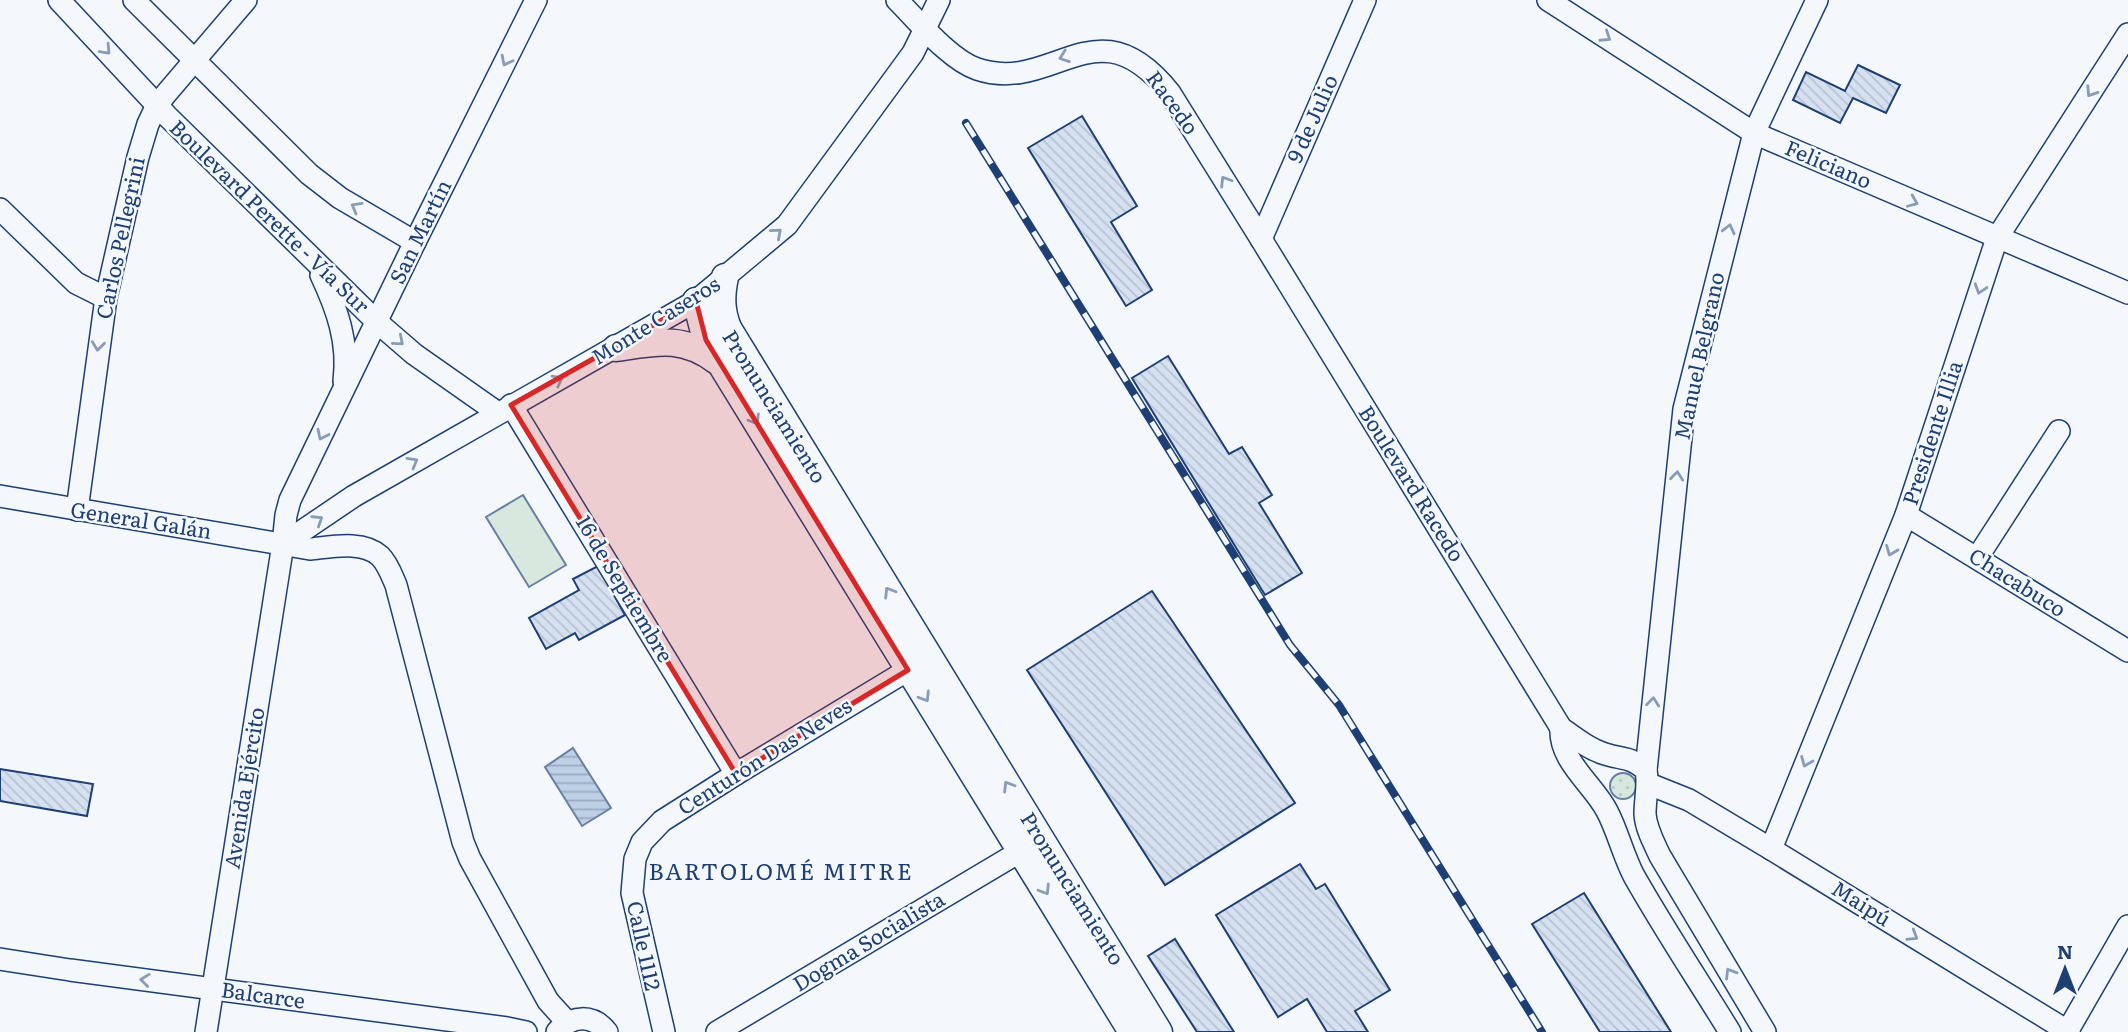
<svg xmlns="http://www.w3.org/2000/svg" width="2128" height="1032" viewBox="0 0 2128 1032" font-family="Literata,serif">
<defs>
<pattern id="grass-dots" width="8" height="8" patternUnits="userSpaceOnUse" patternTransform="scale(1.75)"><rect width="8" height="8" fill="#d7e8df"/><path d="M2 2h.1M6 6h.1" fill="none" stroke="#b8c8c3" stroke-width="1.8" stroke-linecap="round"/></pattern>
<pattern id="water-rules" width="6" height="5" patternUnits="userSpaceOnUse" patternTransform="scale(1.75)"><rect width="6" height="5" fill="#bed0e5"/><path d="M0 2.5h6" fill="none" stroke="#9aaabe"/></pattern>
<pattern id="building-back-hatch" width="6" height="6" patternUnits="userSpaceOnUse" patternTransform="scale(1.75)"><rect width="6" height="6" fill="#d5e0f0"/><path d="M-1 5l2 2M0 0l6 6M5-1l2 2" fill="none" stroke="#b6c1d1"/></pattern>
</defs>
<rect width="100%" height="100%" fill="#f4f7fb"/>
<circle fill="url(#grass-dots)" stroke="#687fa3" stroke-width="2" cx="1623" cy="786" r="13"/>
<polygon fill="#d7e8df" stroke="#687fa3" stroke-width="2" points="523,495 566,565 529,587 486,517"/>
<polygon fill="url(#water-rules)" stroke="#687fa3" stroke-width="2" points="573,748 611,808 582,826 545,767"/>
<g fill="url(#building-back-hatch)" stroke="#1d3f73" stroke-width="2">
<polygon points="1858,65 1900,85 1886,113 1853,98 1840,123 1793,100 1806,72 1845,91"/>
<polygon points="1082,116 1137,206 1111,222 1152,290 1126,306 1028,148"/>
<polygon points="1168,356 1229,454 1242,447 1272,495 1259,503 1302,573 1265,595 1132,378"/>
<polygon points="598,566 625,615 579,640 575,633 546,649 529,618 579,590 573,579"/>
<polygon points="1152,591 1295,803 1165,885 1027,670"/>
<polygon points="0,769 93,784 87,816 0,801"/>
<polygon points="1300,864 1316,889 1325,884 1390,990 1355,1011 1368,1032 1327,1032 1307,999 1278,1017 1216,915"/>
<polygon points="1584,893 1671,1032 1600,1032 1532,924"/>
<polygon points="1175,939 1234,1032 1197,1032 1148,956"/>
</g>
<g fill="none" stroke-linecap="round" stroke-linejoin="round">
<g stroke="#1d3f73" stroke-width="24">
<g id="minor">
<polyline points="59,0 167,116 377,322 414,354 498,413"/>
<polyline points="134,0 309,174 340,198 415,242"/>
<path d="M897,0C918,21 950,60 977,69C1054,95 1096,0 1170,93L1261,239L1561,728C1575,738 1589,749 1605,754C1624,760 1629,756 1646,770C1649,785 1645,798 1645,814C1646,829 1654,843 1660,856L1765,1032"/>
<polyline points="1548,0 1754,133 2128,293"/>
<polyline points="0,209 76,283 106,298"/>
<polyline points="1261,239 1365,0"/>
<path d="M321,275C337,309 349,342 344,381"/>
<polyline points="511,405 736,774"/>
<path d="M0,496L310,549C331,547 363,540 380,556C388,564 392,576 396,585L463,842L470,859L548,1001L567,1022"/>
<polyline points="77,510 106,298 138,157 148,124 157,105 165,95 246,0"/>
<polyline points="1906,515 2128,651"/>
<polyline points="283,544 354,496 696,301 787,225 913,53 939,0"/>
<polyline points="1977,558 2059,431"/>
<path d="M1561,728C1559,761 1593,784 1607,811C1618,832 1623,855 1634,876C1664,929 1698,980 1730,1032"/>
<polyline points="1646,770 1684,409 1754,133 1817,0"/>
<polyline points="1649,784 1689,800 1771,849 2069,1032"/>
<polyline points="1771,849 1906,515 1997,238 2128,34"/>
<polyline points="0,959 70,970 507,1028 526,1032"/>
<polyline points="206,1032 283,544 286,515 290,500 415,242 536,0"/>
<path d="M557,1032C571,1015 593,1014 607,1032"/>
<polyline points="664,1032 632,893 635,859 642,842 662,821 736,774 908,670"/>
<polyline points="717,1032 1021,851"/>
<polyline points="2067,1032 2128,926"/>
</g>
</g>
<g stroke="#1d3f73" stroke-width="29">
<g id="major">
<path d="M725,277C721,296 721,310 728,328"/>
<polyline points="696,301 728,328 1159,1032"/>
<polyline points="696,301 706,340 1132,1032"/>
<path d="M616,348C657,342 682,335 717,361"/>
</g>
</g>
<use href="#minor" stroke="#f4f7fb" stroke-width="21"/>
<use href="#major" stroke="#f4f7fb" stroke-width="26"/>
<g stroke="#1d3f73" stroke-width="8">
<polyline id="rail" points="966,123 1290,645 1339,705 1542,1032"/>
</g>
<use href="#rail" stroke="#f4f7fb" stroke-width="5" stroke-dasharray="16" stroke-linecap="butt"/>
</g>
<defs><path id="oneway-chevron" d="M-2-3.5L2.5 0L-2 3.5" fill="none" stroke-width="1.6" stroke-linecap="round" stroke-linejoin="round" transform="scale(1.75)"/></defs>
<g stroke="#889bb7">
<use href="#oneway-chevron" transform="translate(1606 37) rotate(33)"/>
<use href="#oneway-chevron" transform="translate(106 50) rotate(47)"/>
<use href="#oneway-chevron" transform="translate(1064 57) rotate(160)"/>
<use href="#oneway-chevron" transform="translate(506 61) rotate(117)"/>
<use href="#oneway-chevron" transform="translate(2091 92) rotate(123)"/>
<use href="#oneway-chevron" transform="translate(1225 181) rotate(-122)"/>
<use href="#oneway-chevron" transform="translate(1913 202) rotate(23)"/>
<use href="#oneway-chevron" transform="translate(356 207) rotate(-150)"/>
<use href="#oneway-chevron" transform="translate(1729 229) rotate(-76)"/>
<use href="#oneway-chevron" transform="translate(777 233) rotate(-41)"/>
<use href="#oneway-chevron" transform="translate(1980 289) rotate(108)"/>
<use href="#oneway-chevron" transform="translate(399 341) rotate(41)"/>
<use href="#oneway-chevron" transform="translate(98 346) rotate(97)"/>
<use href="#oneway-chevron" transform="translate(558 380) rotate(-28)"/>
<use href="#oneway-chevron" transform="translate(755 420) rotate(58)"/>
<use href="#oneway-chevron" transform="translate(322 435) rotate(116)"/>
<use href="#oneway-chevron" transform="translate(413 462) rotate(-30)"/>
<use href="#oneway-chevron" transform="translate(1677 476) rotate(-84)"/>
<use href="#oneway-chevron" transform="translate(318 520) rotate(-33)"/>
<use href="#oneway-chevron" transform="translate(1891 551) rotate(112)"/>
<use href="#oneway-chevron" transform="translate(889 592) rotate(-122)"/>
<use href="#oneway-chevron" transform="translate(925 697) rotate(58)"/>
<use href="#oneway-chevron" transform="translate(1653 702) rotate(-84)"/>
<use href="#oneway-chevron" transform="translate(1806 762) rotate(112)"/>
<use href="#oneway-chevron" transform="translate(1008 786) rotate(-122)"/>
<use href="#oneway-chevron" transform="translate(1045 890) rotate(58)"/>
<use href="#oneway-chevron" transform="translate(1913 936) rotate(32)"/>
<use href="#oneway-chevron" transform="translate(1730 973) rotate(-121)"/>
<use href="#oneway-chevron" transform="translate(145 980) rotate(-173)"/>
</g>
<path fill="#d62828" fill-opacity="0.2" stroke="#d62828" stroke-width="5" stroke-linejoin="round" d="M696,301L706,340L908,670L736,774L511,405Z"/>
<g text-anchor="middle" stroke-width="5" stroke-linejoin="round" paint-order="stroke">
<g font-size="21" fill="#1d3f73" stroke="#f4f7fb">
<text transform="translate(1172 103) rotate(54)" y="7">Racedo</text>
<text transform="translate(1313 119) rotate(-66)" y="7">9 de Julio</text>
<text transform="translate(1828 165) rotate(23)" y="7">Feliciano</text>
<text transform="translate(269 217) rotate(44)" y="7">Boulevard Perette - Vía Sur</text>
<text transform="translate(421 232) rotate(-64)" y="7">San Martín</text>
<text transform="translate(121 238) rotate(-78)" y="7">Carlos Pellegrini</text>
<text transform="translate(656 321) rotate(-32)" y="7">Monte Caseros</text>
<text transform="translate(1700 356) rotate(-78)" y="7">Manuel Belgrano</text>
<text transform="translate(774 407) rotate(58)" y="7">Pronunciamiento</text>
<text transform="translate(1933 433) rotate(-72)" y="7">Presidente Illia</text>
<text transform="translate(1411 484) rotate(58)" y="7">Boulevard Racedo</text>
<text transform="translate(141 521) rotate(9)" y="7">General Galán</text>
<text transform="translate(2017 583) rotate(32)" y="7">Chacabuco</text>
<text transform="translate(624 589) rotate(59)" y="7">16 de Septiembre</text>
<text transform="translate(765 757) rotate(-32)" y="7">Centurón Das Neves</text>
<text transform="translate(245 788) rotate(-81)" y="7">Avenida Ejército</text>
<text transform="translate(1072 889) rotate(58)" y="7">Pronunciamiento</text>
<text transform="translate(1861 904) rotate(32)" y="7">Maipú</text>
<text transform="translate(869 942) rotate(-31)" y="7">Dogma Socialista</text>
<text transform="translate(643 946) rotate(78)" y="7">Calle 1112</text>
<text transform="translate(263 996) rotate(8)" y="7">Balcarce</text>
</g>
<g font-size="23" letter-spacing="2" fill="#1d3f73" stroke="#f4f7fb">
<text x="781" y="880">BARTOLOMÉ MITRE</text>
</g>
</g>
<g transform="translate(2065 969)" stroke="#f4f7fb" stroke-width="5" paint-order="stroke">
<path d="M0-5L12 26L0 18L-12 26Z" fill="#1d3f73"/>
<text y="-10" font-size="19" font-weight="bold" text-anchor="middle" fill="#1d3f73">N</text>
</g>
</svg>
